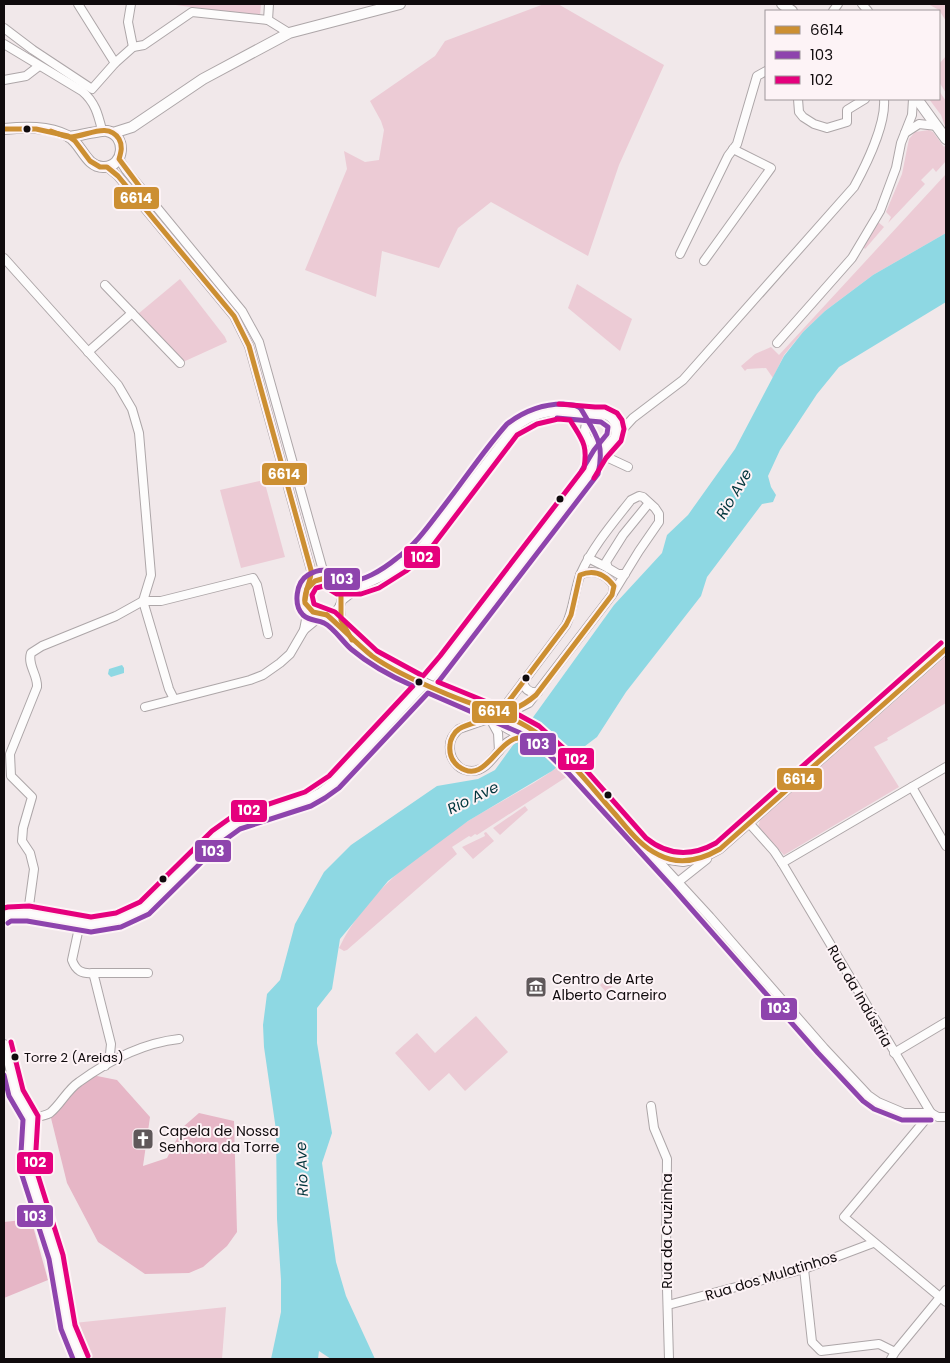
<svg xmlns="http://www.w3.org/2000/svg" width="950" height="1363" viewBox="0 0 950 1363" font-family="Poppins,sans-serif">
<rect width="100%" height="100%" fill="#f1e8ea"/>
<g fill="#eccbd5">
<polygon points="168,4 261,4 260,16"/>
<polygon points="544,4 558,4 664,65 619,165 588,256 491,202 458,228 439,268 382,251 376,297 305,270 347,169 344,151 365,162 379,160 384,130 381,121 370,101 435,56 445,41"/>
<polygon points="928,4 946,4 946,21 939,10"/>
<polygon points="946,56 946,93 939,82 939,64"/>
<polygon points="939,91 946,101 946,129 941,115 929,99 939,99"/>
<polygon points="929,130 933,132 944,147 946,144 946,161 936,172 933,168 921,180 925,184 888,223 891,217 886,212 902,174 909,139 915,132"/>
<polygon points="946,174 946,233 873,275 825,311 803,332 784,355 773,378 766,368 747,369 745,371 741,366 755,354 771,347 779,355"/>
<polygon points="878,222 884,227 865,249 863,247"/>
<polygon points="180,279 225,337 227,342 183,362 138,314"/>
<polygon points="577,284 632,319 620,351 568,308"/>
<polygon points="264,480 285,557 241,568 220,490"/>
<polygon points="946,656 946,703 887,738 888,740 874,747 899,787 784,855 761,830 758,827 760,820"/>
<path d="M559,766L568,776L477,835L475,834L471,837L469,836L452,847L457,854L347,950L344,951L339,948C365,894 418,853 468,821C498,802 531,787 559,766Z"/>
<polygon points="525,806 528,810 500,835 493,828"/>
<polygon points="486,832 494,841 473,859 462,847 485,836 484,833"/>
<polygon points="609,977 615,984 606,992 600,985"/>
<polygon points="476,1016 508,1052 465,1091 449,1073 429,1091 395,1053 417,1033 435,1053"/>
<polygon points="226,1307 222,1359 89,1359 74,1323"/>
</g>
<g fill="#e6b6c6">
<polygon points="92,1075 117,1080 150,1117 143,1166 167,1158 183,1127 199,1113 234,1121 237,1232 227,1246 203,1267 189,1273 145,1274 98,1242 67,1183 50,1114 65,1097"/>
<polygon points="31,1219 48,1280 4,1298 4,1222"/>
</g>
<g fill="#8ed8e3">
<polygon points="946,233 946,302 839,367 817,394 780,450 768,476 771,487 776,495 773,502 762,504 707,577 701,596 626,692 597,737 552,771 468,821 417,859 388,881 340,939 332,989 317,1008 317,1043 332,1133 322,1163 336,1262 346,1296 375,1359 331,1359 319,1351 318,1359 271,1359 281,1312 281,1280 277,1219 276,1130 264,1047 263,1025 267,994 280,980 295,924 324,872 351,845 437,786 478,779 495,770 614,605 662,553 667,535 688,515 735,449 784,356 803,332 825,311 873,275"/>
<polygon points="122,665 124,668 124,673 111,677 108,674 109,669"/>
</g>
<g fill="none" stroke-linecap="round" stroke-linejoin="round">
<g stroke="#ada6a8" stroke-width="10">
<g id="minor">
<polyline points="78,4 115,63"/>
<polyline points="131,4 128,22 133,47"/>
<polyline points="862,4 868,11"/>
<polyline points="833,11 838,4"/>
<polyline points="268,20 269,4"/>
<polyline points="4,28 33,50 92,89 115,63 133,47 144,45 192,12 268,20 289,33"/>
<path d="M4,44L82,91C95,102 98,114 102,130"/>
<polyline points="4,80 26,76 39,66"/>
<polyline points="798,99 799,112 803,117 814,124 827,128 847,122 847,110 865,99"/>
<polyline points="905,133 919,124 937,126"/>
<polyline points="119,159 126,170 242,311 259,342 322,567 327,578"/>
<polyline points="107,167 118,176 234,316 249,346 311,570 311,582"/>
<polyline points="680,254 728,156 737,144 757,76 766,71"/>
<polyline points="4,258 118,385 132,409 139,433 151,575 143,601 169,689 174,699"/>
<polyline points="704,261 771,168 733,149"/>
<polyline points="105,285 180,363"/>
<polyline points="777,343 852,258 880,211 896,168 901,143 912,115 913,99"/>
<polyline points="88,352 132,313"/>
<path d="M615,436C622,410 586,407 585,429C585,435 588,440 592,443C598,447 605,445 611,442L633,418L683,380L854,187C866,165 886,124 884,99"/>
<polyline points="600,454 628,467"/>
<polyline points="591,466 594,453 592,442"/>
<polyline points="588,558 608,568"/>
<polyline points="625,574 618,574 608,568 606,562 623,535 649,503"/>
<path d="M580,575C593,568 606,574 614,586L613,593"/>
<circle cx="323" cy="597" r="19"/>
<path d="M341,601L359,587L385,575L406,562L422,547L512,430C540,406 562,411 595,415"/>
<polyline points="340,605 341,621 345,630"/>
<polyline points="327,615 355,642"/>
<polyline points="304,630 308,609"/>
<path d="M523,682C525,690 530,693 538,692"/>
<polyline points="145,707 250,680 263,675 280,663 290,654 304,630 321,616"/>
<path d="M499,714L566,625C574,609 574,590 581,573C593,546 613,523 631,500L639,496L643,497L655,508L659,514V522L639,551L612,595L529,703L517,709L459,729C453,735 449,740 450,749C450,756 453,761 458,766C461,769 466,771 472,771C492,770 496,746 513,739C518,737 524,738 529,737"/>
<polyline points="490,719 513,732 551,747 574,769 636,838 648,849 658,856 669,860 683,862 705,857 720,849 946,649"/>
<polyline points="492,722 498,733 499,751"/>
<polyline points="912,787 946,846"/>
<polyline points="749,823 774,851 782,863 931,1113 938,1117 946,1117"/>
<polyline points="652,854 710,917 824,1048 868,1095 878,1102 904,1113 931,1113"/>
<polyline points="782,863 946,767"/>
<polyline points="678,882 707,859"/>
<path d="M28,913L34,869L30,853L22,841L23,828L32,797L11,776L10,754L37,687C38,675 27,665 31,653L42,646L116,616L143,601H161L253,578L257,585L268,634"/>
<polyline points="4,917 9,914 28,913 91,925 118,920 144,908 217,836 237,822 308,799 321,792 334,782 446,661 591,471 609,443"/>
<path d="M80,923L72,960C76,971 82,974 93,973L95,980L111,1044L110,1054L105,1066"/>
<polyline points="93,973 148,973"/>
<polyline points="4,1044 16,1093 31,1118 27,1167 56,1257 68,1327 81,1359"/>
<polyline points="894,1053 946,1022"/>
<polyline points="4,1092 16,1093"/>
<polyline points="651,1106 654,1128 667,1159 666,1253 669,1359"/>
<polyline points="931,1113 844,1217 946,1302"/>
<path d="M31,1118C36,1117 45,1116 50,1113C61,1104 67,1090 79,1082C108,1061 143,1043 179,1039"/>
<polyline points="804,1269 812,1342 821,1351 879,1344 895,1352"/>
<polyline points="668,1305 804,1269 873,1243"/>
<polyline points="891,1359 895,1352 946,1290"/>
</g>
</g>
<g stroke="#ada6a8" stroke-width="12">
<g id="major">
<polyline points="782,4 792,11"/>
<polyline points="917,99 946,139"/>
<path d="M4,129C25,127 48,126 68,136C82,144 86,168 104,167C125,167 127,135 107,131C102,130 77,136 69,137"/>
<polyline points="113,133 132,127 203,79 289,33 400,4"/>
</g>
</g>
<use href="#minor" stroke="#fdfcfc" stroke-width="8"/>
<use href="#major" stroke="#fdfcfc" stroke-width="10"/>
<g stroke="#ada6a8" stroke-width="10" stroke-linecap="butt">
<g id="minor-bridge">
<polyline points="355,642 372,656 392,668 529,728 543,738 551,747"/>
<polyline points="478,710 490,719"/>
</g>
</g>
<use href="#minor-bridge" stroke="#fdfcfc" stroke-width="8"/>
<g stroke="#fdf3f6" stroke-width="9">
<g id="bus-1">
<path d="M4,129H36L68,136L75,141L90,161L100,167H107L118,176L234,316L249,346L311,570C312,582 303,591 305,603L313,612L327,615"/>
<path d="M51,131C57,133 64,137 70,137C86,137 108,121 119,139C123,146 121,152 119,159L140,187"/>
<polyline points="305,600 307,589 315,581 325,578 336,583 341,591 341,620 352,640"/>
<path d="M327,615C342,628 356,643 372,656C393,671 418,682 442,692C475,707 514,714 542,737C570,759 592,788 615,814C628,829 641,847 659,855C680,866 701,860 720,849L946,649"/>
<path d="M499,714L566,625L571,615L580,575C594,569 605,574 614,586L612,595L536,695C520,709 501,715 481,721C474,723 465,725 459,729C454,732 450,740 450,745C449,753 452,761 458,766C483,785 494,747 514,739C525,735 537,741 547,746"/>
</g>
</g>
<g stroke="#fdf3f6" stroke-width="9">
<g id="bus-2">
<polyline points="557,418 601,422 608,427 607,434 594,450 582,470"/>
<path d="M413,686C390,676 370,665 351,649C343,642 333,627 324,623C317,619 311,622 303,615C293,605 296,582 308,575C326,565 329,573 343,579C358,587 386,567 397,558C415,545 427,528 440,511C463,482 483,451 507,424C524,411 541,404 563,404C570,405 577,404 581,409C596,435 605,443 598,474L439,681"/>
<polyline points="8,923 11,921 27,921 91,932 121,927 149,914 222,842 240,829 311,806 325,798 339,788 428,693 525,735 538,744 569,774 672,887 818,1053 863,1101 874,1109 902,1120 931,1120"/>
<polyline points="4,1075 9,1096 23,1120 20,1169 49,1259 61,1329 73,1359"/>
</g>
</g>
<g stroke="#fdf3f6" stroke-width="9">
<g id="bus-3">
<polyline points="559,404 595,407 605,407 617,413 622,420 624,429 621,441 606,458 594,478"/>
<path d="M558,419L570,420C582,440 588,444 584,468L440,656L423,676L377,651L335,612L314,604L312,595L316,588L324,586L337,594H361L379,588L406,571L428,552L517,435L537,424Z"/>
<path d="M438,682L519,715L539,726L577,760L646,838C668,856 691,857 716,843L941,643"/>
<polyline points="4,908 8,907 29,906 91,917 116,913 140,902 212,831 233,816 305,792 329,776 412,687"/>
<polyline points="11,1042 23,1090 38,1116 35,1166 63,1255 75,1325 88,1356"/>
</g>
</g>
<use href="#bus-1" stroke="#cc8f32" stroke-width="5"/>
<use href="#bus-2" stroke="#8e44ad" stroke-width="5"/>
<use href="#bus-3" stroke="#e5007d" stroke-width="5"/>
</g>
<defs>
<g id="museum-square" transform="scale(1.125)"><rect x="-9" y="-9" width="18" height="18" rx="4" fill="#5f585a" stroke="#fdf3f6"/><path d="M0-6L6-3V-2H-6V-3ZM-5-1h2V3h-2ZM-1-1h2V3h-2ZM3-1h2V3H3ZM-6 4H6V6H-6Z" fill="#fff"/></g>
<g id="church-square" transform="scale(1.125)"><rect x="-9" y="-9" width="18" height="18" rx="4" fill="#5f585a" stroke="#fdf3f6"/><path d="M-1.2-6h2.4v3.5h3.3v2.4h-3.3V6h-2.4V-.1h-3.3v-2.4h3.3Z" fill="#fff"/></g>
</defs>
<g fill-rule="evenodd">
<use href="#museum-square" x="536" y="987"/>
<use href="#church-square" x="143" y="1139"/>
</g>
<g fill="#100b0d" stroke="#fdf3f6" stroke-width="2">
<circle cx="27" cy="129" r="4.5"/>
<circle cx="560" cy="499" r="4.5"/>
<circle cx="526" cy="678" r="4.5"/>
<circle cx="419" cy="682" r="4.5"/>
<circle cx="608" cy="795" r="4.5"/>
<circle cx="163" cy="879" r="4.5"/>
<circle cx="15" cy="1057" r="4.5"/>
</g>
<g text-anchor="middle" stroke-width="4" stroke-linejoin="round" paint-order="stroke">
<g font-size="13" fill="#100b0d" stroke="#fdf3f6" text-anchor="start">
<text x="24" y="1062">Torre 2 (Areias)</text>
</g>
<g font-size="14" fill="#100b0d" stroke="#fdf3f6" text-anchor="start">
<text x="552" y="984">Centro de Arte<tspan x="552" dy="16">Alberto Carneiro</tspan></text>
<text x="159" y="1136">Capela de Nossa<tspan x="159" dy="16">Senhora da Torre</tspan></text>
</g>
<g font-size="14" fill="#100b0d" stroke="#fdf3f6">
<text transform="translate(860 996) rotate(60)" y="5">Rua da Indústria</text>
<text transform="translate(667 1231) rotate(-90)" y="5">Rua da Cruzinha</text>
<text transform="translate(771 1276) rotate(-17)" y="5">Rua dos Mulatinhos</text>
</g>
<g font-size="15" font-style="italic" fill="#00353c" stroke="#fdf3f6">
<text transform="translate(734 494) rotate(-59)" y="5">Rio Ave</text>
<text transform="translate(473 798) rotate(-26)" y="5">Rio Ave</text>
<text transform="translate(302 1169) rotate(-92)" y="5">Rio Ave</text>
</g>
</g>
<g stroke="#fdf3f6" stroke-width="2">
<rect x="113" y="186" width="47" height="24" rx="5" fill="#cc8f32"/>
<rect x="261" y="462" width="47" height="24" rx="5" fill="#cc8f32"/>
<rect x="403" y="545" width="38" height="24" rx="5" fill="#e5007d"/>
<rect x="323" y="567" width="38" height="24" rx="5" fill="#8e44ad"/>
<rect x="471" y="700" width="47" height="24" rx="5" fill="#cc8f32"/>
<rect x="519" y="732" width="38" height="24" rx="5" fill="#8e44ad"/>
<rect x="557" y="747" width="38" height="24" rx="5" fill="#e5007d"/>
<rect x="776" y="767" width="47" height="24" rx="5" fill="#cc8f32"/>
<rect x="230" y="799" width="38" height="24" rx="5" fill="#e5007d"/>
<rect x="194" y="839" width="38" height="24" rx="5" fill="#8e44ad"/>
<rect x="760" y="997" width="38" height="24" rx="5" fill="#8e44ad"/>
<rect x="16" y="1151" width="38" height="24" rx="5" fill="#e5007d"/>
<rect x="16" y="1204" width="38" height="24" rx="5" fill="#8e44ad"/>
</g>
<g font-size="14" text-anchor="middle" font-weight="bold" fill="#fff">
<text x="136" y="203">6614</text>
<text x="284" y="479">6614</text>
<text x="422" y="562">102</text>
<text x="342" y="584">103</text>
<text x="494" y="716">6614</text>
<text x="538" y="749">103</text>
<text x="576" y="764">102</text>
<text x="799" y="784">6614</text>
<text x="249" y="815">102</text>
<text x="213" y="856">103</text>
<text x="779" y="1013">103</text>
<text x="35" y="1167">102</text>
<text x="35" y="1221">103</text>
</g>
<rect width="950" height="1363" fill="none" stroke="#100b0d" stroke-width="10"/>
<rect x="765" y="10" width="175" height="90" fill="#fdf3f6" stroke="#9e9699"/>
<rect x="775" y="26" width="25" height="8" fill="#cc8f32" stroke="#9e9699"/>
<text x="810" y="35" font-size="15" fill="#100b0d">6614</text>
<rect x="775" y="51" width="25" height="8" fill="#8e44ad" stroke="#9e9699"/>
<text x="810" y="60" font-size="15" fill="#100b0d">103</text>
<rect x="775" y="76" width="25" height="8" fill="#e5007d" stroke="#9e9699"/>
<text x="810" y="85" font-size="15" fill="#100b0d">102</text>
</svg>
